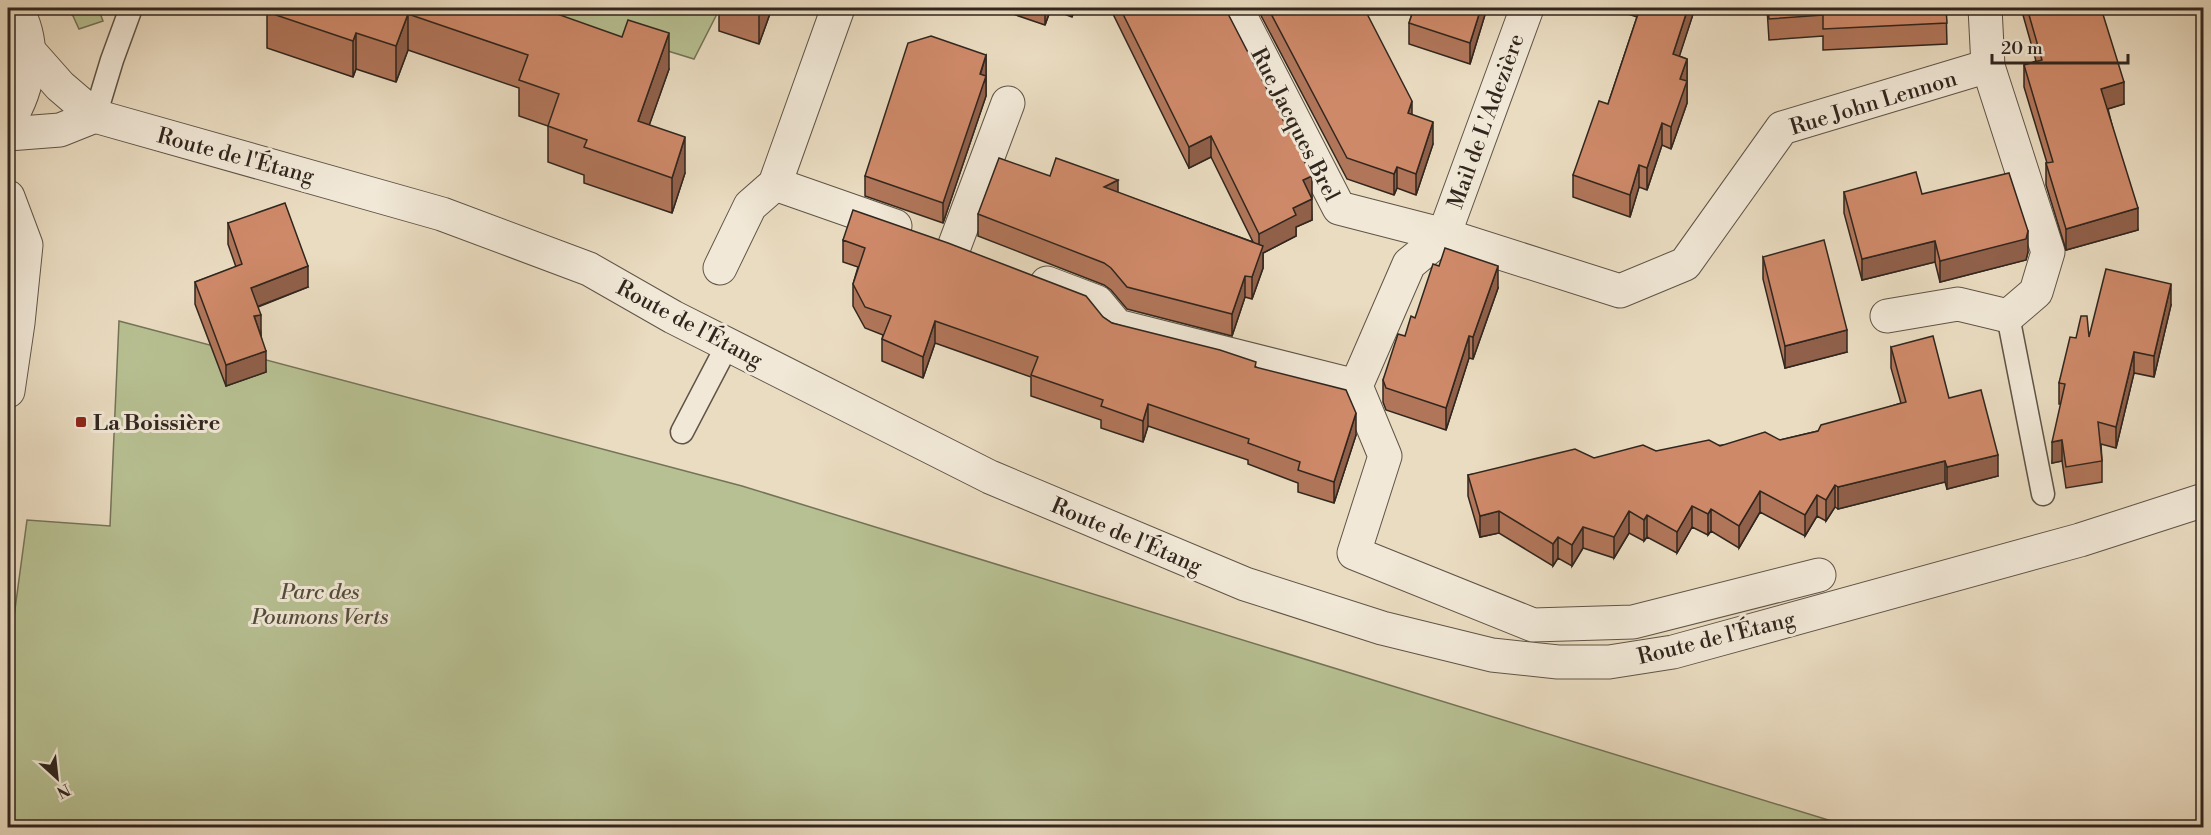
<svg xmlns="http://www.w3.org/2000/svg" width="2211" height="835" viewBox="0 0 2211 835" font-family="'Libre Bodoni',serif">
<rect width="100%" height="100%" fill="#eadcc1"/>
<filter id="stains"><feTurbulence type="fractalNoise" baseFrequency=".00333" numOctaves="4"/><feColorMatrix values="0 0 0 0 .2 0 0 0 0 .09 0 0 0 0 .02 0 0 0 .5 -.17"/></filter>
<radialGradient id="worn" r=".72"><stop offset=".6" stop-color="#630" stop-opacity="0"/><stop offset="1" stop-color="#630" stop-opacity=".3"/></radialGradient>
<g fill="#b7c092" stroke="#747358" stroke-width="1.5">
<polygon points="64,8 98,8 103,21 79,29 73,16"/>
<polygon points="565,8 720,8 694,59 632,40 560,35"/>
<polygon points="119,321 742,486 1851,827 8,828 8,661 27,520 110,526"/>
</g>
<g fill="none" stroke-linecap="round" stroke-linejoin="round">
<g stroke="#5f5447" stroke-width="25">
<g id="service">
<polyline points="95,116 112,60 131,8"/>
<polyline points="2008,316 2043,494"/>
<polyline points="682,432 728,344"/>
</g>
</g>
<g stroke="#5f5447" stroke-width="35">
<g id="minor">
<polyline points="1236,8 1339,208 1444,235 1620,291 1685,264 1782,128 1988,66 1985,8"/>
<polyline points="775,184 895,226"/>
<polyline points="954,247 1008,103"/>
<polyline points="720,268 750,206 775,184 838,8"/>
<polyline points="1047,283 1097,302 1117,326 1356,386 1409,264 1444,235 1527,8"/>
<polyline points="1887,316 1958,304 2008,316 2036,292 2048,252 1988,66"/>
<polyline points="1356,386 1385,456 1354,553 1533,625 1633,622 1819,575"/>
</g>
</g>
<g stroke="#5f5447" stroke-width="35">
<g id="tertiary">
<polyline points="29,51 60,86 95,116 442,214 589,269 673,317 990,477 1245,584 1382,628 1492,655 1558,662 1609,662 1673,652 2080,540 2204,500"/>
<path d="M8,122C30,87 37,45 16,8"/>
<polyline points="8,134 60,130 95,116"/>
<polyline points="8,197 26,245 18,323 8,391"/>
</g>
</g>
<use href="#service" stroke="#f1e8d7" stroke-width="22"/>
<use href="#minor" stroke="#f1e8d7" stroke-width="33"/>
<use href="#tertiary" stroke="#f1e8d7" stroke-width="33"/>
</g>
<g fill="#b1765a" stroke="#31261e" stroke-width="1.5">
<polygon points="719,8 772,8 759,44 719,31"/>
<polygon points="995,8 1075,8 1072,17 1051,9 1045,25"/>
<polygon points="1113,8 1225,8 1312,197 1311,197 1312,220 1296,227 1296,236 1263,253 1263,268 1252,299 1245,297 1232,336 1127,309 1111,290 1104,285 978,236 978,214 1050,176 1118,193 1253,242 1211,157 1189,168 1113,14"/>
<polygon points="1257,8 1364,8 1412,115 1433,144 1416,195 1397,188 1394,195 1347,179"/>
<polygon points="1414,8 1487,8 1470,64 1409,44 1409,23"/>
<polygon points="1616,8 1695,8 1679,56 1687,59 1687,103 1671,149 1662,145 1647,190 1639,187 1630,217 1573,197 1573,175 1608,104 1637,17 1616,10"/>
<polygon points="1767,8 1946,8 1947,44 1823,50 1823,36 1769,40"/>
<polygon points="2021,8 2101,8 2124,104 2108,109 2138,230 2066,250 2046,185 2046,163 2047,163 2024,87 2024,65 2036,61"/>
<polygon points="267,12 554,13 669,69 649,125 685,173 672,213 584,183 584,175 548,162 548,126 519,116 519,88 408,50 396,82 356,69 353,77 267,48"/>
<polygon points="986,55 986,96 943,223 865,196 865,176"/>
<polygon points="1844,192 1922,194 2028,252 2026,260 1940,282 1935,262 1862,280 1844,213"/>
<polygon points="228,223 308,287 258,307 261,335 266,372 226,386 195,304 195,282 236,267 228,244"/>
<polygon points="843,240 1103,317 1112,323 1256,367 1356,435 1334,503 1298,492 1298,483 1248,464 1248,460 1148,426 1143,442 1101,428 1101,420 1031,396 1031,377 935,343 923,378 882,361 882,339 883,335 865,328 853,306 853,284 858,267 843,262"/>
<polygon points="1763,257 1847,352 1785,368 1763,279"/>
<polygon points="1498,288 1473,359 1469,358 1446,430 1386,410 1383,402 1383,380 1405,336 1415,318"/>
<polygon points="2171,305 2154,377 2134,373 2116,448 2101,444 2102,461 2102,482 2066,488 2062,461 2052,463 2061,404 2059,404 2059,383 2076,338 2089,337"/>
<polygon points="1891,347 1949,398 1998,476 1947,489 1945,482 1838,509 1835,507 1826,521 1817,516 1805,536 1760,512 1739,548 1711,531 1708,535 1692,527 1677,553 1647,537 1644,541 1629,533 1614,558 1583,548 1572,566 1558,558 1553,566 1499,533 1480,537 1468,496 1468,475 1594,458 1656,451 1780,440 1818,431 1901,403 1891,368"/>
</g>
<g fill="#90604a" stroke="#31261e" stroke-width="1.5">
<polygon points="544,8 556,8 543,45 543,9"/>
<polygon points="761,8 772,8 759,44 759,14"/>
<polygon points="1045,8 1051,8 1045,25"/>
<polygon points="1072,8 1075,8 1072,17"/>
<polygon points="1481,8 1487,8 1470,64 1470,43"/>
<polygon points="1688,8 1695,8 1673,76 1673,54"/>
<polygon points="408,14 408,50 396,82 396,46"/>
<polygon points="356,33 356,69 353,77 353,41"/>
<polygon points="669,33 669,69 638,157 638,121"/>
<polygon points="986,55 986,75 984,83 986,76 986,96 943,223 943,203"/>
<polygon points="1687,59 1687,103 1671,149 1671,127 1680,79"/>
<polygon points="2124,82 2124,104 2101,111 2101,89"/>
<polygon points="1412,101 1412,123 1408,113"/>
<polygon points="1433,122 1433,144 1416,195 1416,174"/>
<polygon points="1662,123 1662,145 1647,190 1647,168"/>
<polygon points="1211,136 1211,157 1189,168 1189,147"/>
<polygon points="685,137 685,173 672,213 672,178"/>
<polygon points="1639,165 1639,187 1630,217 1630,195"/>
<polygon points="1397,167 1397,188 1394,195 1394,174"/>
<polygon points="1312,176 1312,197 1303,201 1303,180"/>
<polygon points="1118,180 1118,202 1104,187"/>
<polygon points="1312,199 1312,220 1296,227 1296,236 1263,253 1263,268 1252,299 1252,277 1259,255 1259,234 1293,208"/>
<polygon points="2138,208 2138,230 2066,250 2066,229"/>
<polygon points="2028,231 2028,252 2026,260 1940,282 1940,261"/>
<polygon points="1935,241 1935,262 1862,280 1862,259"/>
<polygon points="308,266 308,287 251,309 251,288"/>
<polygon points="1498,266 1498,288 1473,359 1473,337"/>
<polygon points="1245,276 1245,297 1232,336 1232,314"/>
<polygon points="2171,284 2171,305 2154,377 2154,356"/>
<polygon points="261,315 261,336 254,316"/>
<polygon points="935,321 935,343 923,378 923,357"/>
<polygon points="1847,330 1847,352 1785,368 1785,346"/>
<polygon points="1469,336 1469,358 1446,430 1446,408"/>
<polygon points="266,351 266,372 226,386 226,365"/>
<polygon points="2134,352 2134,373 2116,448 2116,427"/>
<polygon points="1148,404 1148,426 1143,442 1143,421"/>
<polygon points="1356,413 1356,435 1334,503 1334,482"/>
<polygon points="2062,440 2062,461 2052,463 2052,442"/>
<polygon points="1998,455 1998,476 1947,489 1947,467"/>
<polygon points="1945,461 1945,482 1838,509 1838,487"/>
<polygon points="1835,485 1835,507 1826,521 1826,500"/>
<polygon points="1760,491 1760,512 1739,548 1739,526"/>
<polygon points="1817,495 1817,516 1805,536 1805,515"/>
<polygon points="1692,506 1692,527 1677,553 1677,532"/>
<polygon points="1711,509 1711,531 1708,535 1708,514"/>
<polygon points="1499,511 1499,533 1480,537 1480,516"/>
<polygon points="1629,511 1629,533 1614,558 1614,537"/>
<polygon points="1647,515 1647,537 1644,541 1644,520"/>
<polygon points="1583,527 1583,548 1572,566 1572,545"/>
<polygon points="1558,537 1558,558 1553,566 1553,544"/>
</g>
<g fill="#ce8969" stroke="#31261e" stroke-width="1.5">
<polygon points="268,8 544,8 543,9 622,37 628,20 669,33 638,121 685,137 672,178 584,147 587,140 548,126 559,94 519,80 528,55 408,14 396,46 356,33 353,41 267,12"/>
<polygon points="739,8 761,8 759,14"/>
<polygon points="1120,8 1225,8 1312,176 1303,180 1312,199 1293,208 1296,215 1259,234 1211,136 1189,147"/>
<polygon points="1268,8 1364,8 1412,101 1408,113 1433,122 1416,174 1397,167 1394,174 1347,158"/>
<polygon points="1414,8 1481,8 1470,43 1409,23"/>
<polygon points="1640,8 1688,8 1673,54 1687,59 1680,79 1687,81 1671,127 1662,123 1647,168 1639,165 1630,195 1573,175 1599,101 1608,104"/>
<polygon points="1768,8 1946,8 1947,23 1823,29 1823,15 1769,19"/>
<polygon points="2027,8 2101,8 2124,82 2101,89 2138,208 2066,229 2046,163 2053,162 2024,65 2042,60"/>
<polygon points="931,36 986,55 980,74 986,76 943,203 865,176 908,43"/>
<polygon points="999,158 1050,176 1056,158 1118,180 1104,187 1263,246 1252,277 1245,276 1232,314 1127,287 1111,268 1104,263 978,214"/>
<polygon points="1916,172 1922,194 2009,173 2028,231 2026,239 1940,261 1935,241 1862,259 1844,192"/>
<polygon points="285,203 308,266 251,288 261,315 254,316 266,351 226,365 195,282 242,264 228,223"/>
<polygon points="853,210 948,243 1086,296 1103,317 1112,323 1220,350 1256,362 1255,367 1346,390 1356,413 1334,482 1298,470 1300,462 1248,443 1249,439 1148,404 1143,421 1101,406 1103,400 1031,375 1038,357 935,321 923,357 882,339 891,316 865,307 853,284 865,248 843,240"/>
<polygon points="1824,240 1847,330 1785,346 1763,257"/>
<polygon points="1445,248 1498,266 1473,337 1469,336 1446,408 1386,388 1383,380 1398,334 1405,336 1411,316 1415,318 1433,264 1439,266"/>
<polygon points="2106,269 2171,284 2154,356 2134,352 2116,427 2098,422 2102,461 2066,467 2062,440 2052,442 2065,384 2059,383 2070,337 2076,338 2081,316 2087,316 2089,337"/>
<polygon points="1933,336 1949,398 1981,390 1998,455 1947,467 1945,461 1838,487 1835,485 1826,500 1817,495 1805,515 1760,491 1739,526 1711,509 1708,514 1692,506 1677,532 1647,515 1644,520 1629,511 1614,537 1583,527 1572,545 1558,537 1553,544 1499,511 1480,516 1468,475 1575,449 1594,458 1643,445 1656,451 1709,440 1720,446 1765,432 1780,440 1818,431 1821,425 1906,402 1891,347"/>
</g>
<rect fill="#8f2418" stroke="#f1e8d7" stroke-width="2" x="75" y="416" width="12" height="12" rx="3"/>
<g text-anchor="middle" stroke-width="6" stroke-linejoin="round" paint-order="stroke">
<g font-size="22" fill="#31261e" stroke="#f1e8d7">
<text transform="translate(1873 102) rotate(-17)" y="8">Rue John Lennon</text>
<text transform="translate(1485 121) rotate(-70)" y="8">Mail de L'Adezière</text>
<text transform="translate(1296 124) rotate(63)" y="8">Rue Jacques Brel</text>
<text transform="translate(236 155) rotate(15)" y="8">Route de l'Étang</text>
<text transform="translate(690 323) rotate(28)" y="8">Route de l'Étang</text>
<text transform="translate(1127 535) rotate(23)" y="8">Route de l'Étang</text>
<text transform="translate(1716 637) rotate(-14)" y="8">Route de l'Étang</text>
</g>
<g font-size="22" font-weight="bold" fill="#31261e" stroke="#f1e8d7" text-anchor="start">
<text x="93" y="430">La Boissière</text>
</g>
<g font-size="22" font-style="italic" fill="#524c3b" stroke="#f1e8d7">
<text x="320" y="599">Parc des<tspan x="320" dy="25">Poumons Verts</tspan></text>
</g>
</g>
<rect width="2211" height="835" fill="none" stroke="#eadcc1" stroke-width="30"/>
<rect x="9" y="9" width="2193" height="817" fill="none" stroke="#31261e" stroke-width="3"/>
<rect x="15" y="15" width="2181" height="805" fill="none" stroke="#31261e" stroke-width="1.5"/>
<g transform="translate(57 778) rotate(153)" stroke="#f1e8d7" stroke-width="4.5" paint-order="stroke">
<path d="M0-4.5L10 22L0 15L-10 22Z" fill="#31261e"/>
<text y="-9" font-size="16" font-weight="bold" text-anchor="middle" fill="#31261e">N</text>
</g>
<path d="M1992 54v9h136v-9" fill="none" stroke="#31261e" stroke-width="3"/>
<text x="2001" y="54" font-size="18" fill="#31261e" stroke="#f1e8d7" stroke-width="4.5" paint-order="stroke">20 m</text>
<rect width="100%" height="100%" filter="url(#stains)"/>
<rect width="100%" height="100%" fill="url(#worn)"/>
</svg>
